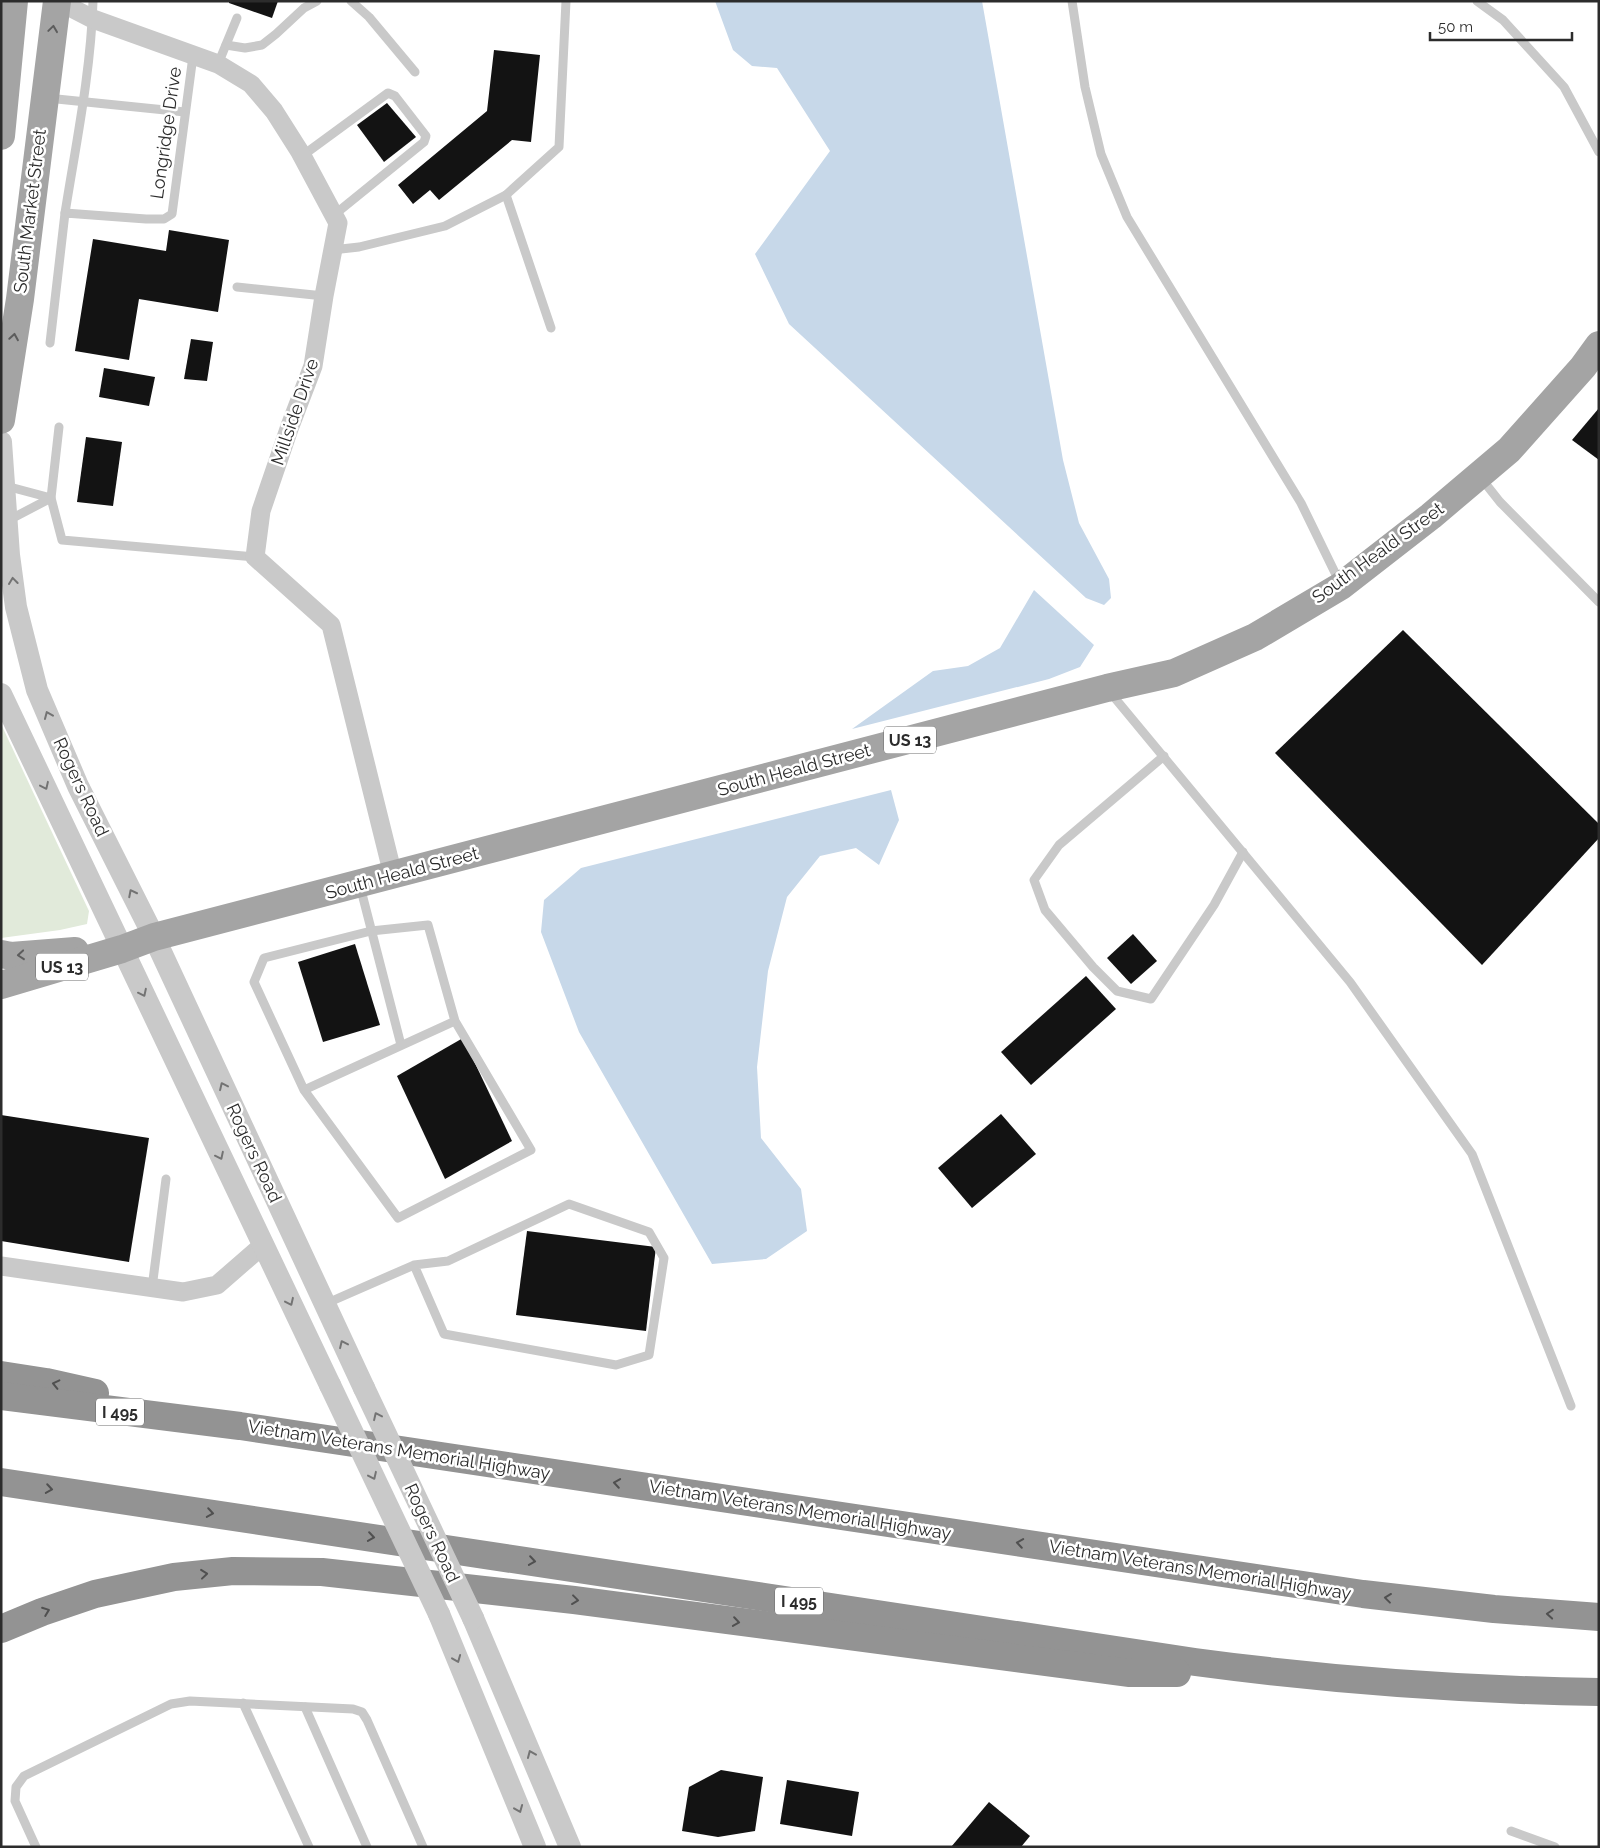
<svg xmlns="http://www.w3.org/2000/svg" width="1600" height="1848" viewBox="0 0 1600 1848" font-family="Raleway,sans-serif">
<rect width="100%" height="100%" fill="#fff"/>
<polygon fill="#e1eada" points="1,724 89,911 87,924 60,930 1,938"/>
<g fill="#c7d8e9">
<polygon points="715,1 982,1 1063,460 1079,523 1109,579 1111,598 1104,605 1086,598 789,324 755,254 830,151 777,68 752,66 733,50"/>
<polygon points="1034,590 1094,645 1080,667 1049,679 852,729 933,671 968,666 1000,648"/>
<polygon points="891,790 899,820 879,865 856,848 820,856 787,897 768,971 757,1067 761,1138 801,1189 807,1231 766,1259 712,1264 579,1032 541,932 544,900 581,868"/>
</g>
<g fill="#131313">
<polygon points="229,1 278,1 272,18 229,3"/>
<polygon points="494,50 540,55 531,142 512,140 439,200 430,190 413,204 398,185 487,111"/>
<polygon points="387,103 416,137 384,162 357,125"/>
<polygon points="169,230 229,240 218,312 139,299 129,360 75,351 93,239 166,251"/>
<polygon points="191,339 213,342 207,381 184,379"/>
<polygon points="104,368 155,377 149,406 99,397"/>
<polygon points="1599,408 1599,460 1572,440"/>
<polygon points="86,437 122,442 113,506 77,502"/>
<polygon points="1403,630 1599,824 1599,838 1482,965 1275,753"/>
<polygon points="1133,934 1157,961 1131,984 1107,958"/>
<polygon points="355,944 380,1025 323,1042 298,962"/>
<polygon points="1086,976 1116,1009 1031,1085 1001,1052"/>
<polygon points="463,1038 512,1141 445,1179 397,1076"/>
<polygon points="1001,1114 1036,1154 972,1208 938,1168"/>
<polygon points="1,1115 149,1138 129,1262 1,1241"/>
<polygon points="527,1231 656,1247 646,1331 516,1315"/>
<polygon points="721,1770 763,1777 755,1831 718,1837 682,1831 689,1787"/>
<polygon points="787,1780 859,1792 852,1836 780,1824"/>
<polygon points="989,1802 1030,1836 1021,1847 951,1847"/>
</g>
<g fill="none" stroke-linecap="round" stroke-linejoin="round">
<g stroke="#c9c9c9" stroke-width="9">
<polyline points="351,1 369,17 415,72"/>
<polyline points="1072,1 1085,87 1101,154 1127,217 1301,503 1340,583"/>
<polyline points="1477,1 1503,20 1564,87 1599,152"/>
<polyline points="226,45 245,48 262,45 276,34 304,8 317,1"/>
<polyline points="218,64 237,18"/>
<polyline points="47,98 185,112"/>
<polyline points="302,156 388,93 395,96 426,136 424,142 334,215"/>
<polyline points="506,195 551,328"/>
<path d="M65,213C76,144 91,71 93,1"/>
<polyline points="332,250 359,247 445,226 506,195 559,147 566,1"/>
<polyline points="237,287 324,296"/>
<polyline points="50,343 65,213 146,219 164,219 172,214 193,56"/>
<polyline points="59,427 51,498 62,540 255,557"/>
<polyline points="1481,478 1500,502 1599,602"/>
<polyline points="6,486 51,498 7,521"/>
<polyline points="1109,691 1350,982 1472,1154 1571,1406"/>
<polyline points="1164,756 1059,845 1034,880 1045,910 1093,967 1117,991 1151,999 1214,905 1243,852"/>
<polyline points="360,886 401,1045"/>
<polyline points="304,1090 455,1021 531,1150 398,1218 304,1090 254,982 264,958 371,931 428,925 455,1021"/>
<polyline points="152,1288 166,1179"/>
<polyline points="325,1304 414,1265 448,1261 569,1204 649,1232 664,1258 649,1355 616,1365 444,1334 414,1265"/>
<polyline points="243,1703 309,1847"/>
<polyline points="305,1707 367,1847"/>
<polyline points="1511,1831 1555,1847"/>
<polyline points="36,1847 15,1801 16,1787 24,1776 171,1704 190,1701 353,1709 362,1712 367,1720 423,1847"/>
</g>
<g stroke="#c9c9c9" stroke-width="19">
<polyline points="58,1 93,19 218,64 251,84 274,111 300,152 338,223 324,296 313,366 290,426 261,511 255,557 331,625 393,875"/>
<polyline points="1,1266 183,1292 217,1285 263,1245"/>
</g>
<g stroke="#c9c9c9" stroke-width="22">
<polyline points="1,442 9,555 16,607 37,690 78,786 154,937 364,1388"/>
<polyline points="1,694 330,1385"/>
<polyline points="439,1614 535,1847"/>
<polyline points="473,1618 570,1847"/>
</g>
<g stroke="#a4a4a4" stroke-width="28">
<polyline points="1,136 14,1"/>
<polyline points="1,420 20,299 57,1"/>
<polyline points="1,954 11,956 75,951"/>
<polyline points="1,985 122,949 154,937 1107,688 1174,673 1255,637 1341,586 1431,516 1509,450 1583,367 1599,345"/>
</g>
<g stroke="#939393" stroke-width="28">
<polyline points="1,1375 46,1382 95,1393"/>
<polyline points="1,1396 240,1426 1363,1594 1494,1609 1599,1617"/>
<path d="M1,1482L1195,1662C1329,1680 1464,1690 1599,1692"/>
<polyline points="1,1629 42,1612 95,1594 174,1577 233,1571 322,1572 574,1600 1130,1673 1177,1673"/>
</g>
<g stroke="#c9c9c9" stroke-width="22">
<polyline points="330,1385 439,1614"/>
<polyline points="364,1388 473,1618"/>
</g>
</g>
<defs><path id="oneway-chevron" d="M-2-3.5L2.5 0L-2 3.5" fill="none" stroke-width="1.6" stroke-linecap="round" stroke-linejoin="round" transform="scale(1.25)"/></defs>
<g stroke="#5c5c5c">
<use href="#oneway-chevron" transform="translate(53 29) rotate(-82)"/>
<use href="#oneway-chevron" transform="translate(14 337) rotate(-81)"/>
<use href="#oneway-chevron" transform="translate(21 955) rotate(175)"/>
</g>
<g stroke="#737373">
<use href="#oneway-chevron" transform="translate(13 581) rotate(-97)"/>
<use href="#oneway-chevron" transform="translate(48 715) rotate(-113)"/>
<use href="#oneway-chevron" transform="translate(45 786) rotate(65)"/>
<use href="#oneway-chevron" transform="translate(132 893) rotate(-117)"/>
<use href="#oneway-chevron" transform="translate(143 993) rotate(64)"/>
<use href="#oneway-chevron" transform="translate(223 1086) rotate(-115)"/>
<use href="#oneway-chevron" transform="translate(220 1156) rotate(64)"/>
<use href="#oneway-chevron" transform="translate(290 1302) rotate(65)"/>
<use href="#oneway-chevron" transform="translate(343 1344) rotate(-115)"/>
<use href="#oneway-chevron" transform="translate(377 1416) rotate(-115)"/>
<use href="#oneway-chevron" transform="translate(373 1476) rotate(65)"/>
<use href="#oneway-chevron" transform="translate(457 1659) rotate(68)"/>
<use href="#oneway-chevron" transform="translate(531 1754) rotate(-113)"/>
<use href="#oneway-chevron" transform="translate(519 1809) rotate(68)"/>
</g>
<g stroke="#505050">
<use href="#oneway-chevron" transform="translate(56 1384) rotate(-167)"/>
<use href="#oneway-chevron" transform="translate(617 1483) rotate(-171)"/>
<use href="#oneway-chevron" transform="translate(49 1489) rotate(9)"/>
<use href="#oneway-chevron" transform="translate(210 1513) rotate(9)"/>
<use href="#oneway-chevron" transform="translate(371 1537) rotate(8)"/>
<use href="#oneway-chevron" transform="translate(1020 1543) rotate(-171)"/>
<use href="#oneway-chevron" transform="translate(532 1561) rotate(8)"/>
<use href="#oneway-chevron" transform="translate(204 1574) rotate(-6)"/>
<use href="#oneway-chevron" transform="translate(1388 1598) rotate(-173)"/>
<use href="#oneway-chevron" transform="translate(575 1600) rotate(7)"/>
<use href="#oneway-chevron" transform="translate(46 1611) rotate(-21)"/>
<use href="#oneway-chevron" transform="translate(1550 1614) rotate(-175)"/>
<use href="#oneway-chevron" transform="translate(736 1622) rotate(8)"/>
</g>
<g text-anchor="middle" stroke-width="5" stroke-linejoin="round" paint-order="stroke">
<g fill="#fff" stroke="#6b6b6b" stroke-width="1">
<rect x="884" y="726.5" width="52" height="27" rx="4"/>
<rect x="36" y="953.5" width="52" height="27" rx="4"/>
<rect x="96" y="1398.5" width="48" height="27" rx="4"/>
<rect x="775" y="1587.5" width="48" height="27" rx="4"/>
</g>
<g font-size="16" font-weight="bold" fill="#2c2c2c">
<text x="910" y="746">US 13</text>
<text x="62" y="973">US 13</text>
<text x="120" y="1418">I 495</text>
<text x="799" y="1607">I 495</text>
</g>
<g font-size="18" fill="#2c2c2c" stroke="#fff">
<text transform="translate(166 133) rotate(-82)" y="6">Longridge Drive</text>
<text transform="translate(30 211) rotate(-83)" y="6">South Market Street</text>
<text transform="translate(295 412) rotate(-71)" y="6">Millside Drive</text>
<text transform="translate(1378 553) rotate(-36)" y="6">South Heald Street</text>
<text transform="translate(794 770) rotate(-15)" y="6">South Heald Street</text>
<text transform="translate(81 787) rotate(65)" y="6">Rogers Road</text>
<text transform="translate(402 873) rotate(-15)" y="6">South Heald Street</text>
<text transform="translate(254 1153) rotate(65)" y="6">Rogers Road</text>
<text transform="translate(399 1450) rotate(9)" y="6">Vietnam Veterans Memorial Highway</text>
<text transform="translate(800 1510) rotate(9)" y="6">Vietnam Veterans Memorial Highway</text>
<text transform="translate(432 1533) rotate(65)" y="6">Rogers Road</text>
<text transform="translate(1200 1570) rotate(9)" y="6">Vietnam Veterans Memorial Highway</text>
</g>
</g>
<rect width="1600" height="1848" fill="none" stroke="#2c2c2c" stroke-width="5"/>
<path d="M1430 32v8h142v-8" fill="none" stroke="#2c2c2c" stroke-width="2.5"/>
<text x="1438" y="32" font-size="15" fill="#2c2c2c" stroke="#ffffff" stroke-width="4" paint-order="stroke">50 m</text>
</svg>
